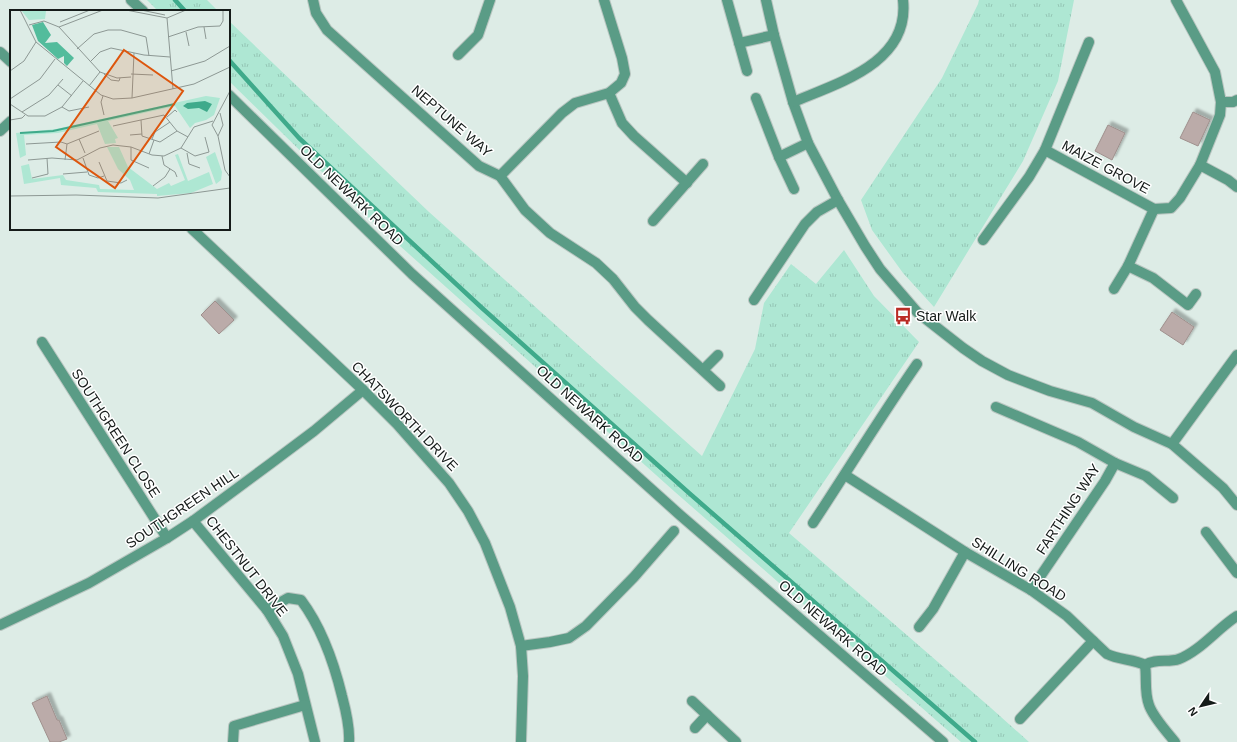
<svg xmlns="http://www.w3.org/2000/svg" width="1237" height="742" viewBox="0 0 1237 742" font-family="Arial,sans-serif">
<defs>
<pattern id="grass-tufts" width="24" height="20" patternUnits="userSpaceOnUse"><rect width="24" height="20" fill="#aee7d3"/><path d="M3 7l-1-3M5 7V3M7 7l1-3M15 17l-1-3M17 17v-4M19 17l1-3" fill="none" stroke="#95c6b5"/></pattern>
<filter id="shadow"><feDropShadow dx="3.5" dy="-3.5" stdDeviation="1" flood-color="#0004"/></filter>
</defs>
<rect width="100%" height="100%" fill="#ddece6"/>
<g fill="url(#grass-tufts)">
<polygon points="147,0 207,0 218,11 158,11"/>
<polygon points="979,0 1074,0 1058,81 1023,161 934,307 903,273 872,230 861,200 942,78 978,4"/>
<polygon points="229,21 429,212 702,456 755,349 764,303 791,264 816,284 844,250 874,296 919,342 789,533 991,708 1029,742 961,742 675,492 371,220 229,81"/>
</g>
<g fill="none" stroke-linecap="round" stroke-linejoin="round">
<g stroke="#3faa8b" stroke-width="4.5">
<polyline points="175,0 185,11"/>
<polyline points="229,60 299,138 482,308 689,493 975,742"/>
</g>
</g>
<g fill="#bbaba9" stroke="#9f908d" filter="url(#shadow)">
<polygon points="1193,112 1210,120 1198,146 1180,138"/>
<polygon points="1108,125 1125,133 1112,160 1095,151"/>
<polygon points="215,301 234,320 219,334 201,315"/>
<polygon points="1172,312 1194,327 1183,345 1160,330"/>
<polygon points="47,696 57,720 59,720 67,739 59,742 50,742 32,703"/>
</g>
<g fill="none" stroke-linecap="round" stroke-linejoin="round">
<g stroke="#b9c6c1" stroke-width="12">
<g id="minor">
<polyline points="131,0 143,11"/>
<polyline points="313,0 316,13 327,30 479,166 500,176 525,210 550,233 596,263 613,279 635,307 648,320 720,386"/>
<polyline points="727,0 747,71"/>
<polyline points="766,0 774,35 793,102 808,143 838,200 865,246 880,269 917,312 963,348 982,361 1008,375 1050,391 1092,403 1134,427 1172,444 1223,488 1237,505"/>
<polyline points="739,43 774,35"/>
<polyline points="0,52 11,62"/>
<polyline points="458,55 478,35 490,0"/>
<polyline points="609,93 622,123 634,136 687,183"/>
<polyline points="229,95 412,274 680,515 943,742"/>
<polyline points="756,98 779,157 794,189"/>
<path d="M793,102C838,83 910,63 903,0"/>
<polyline points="1221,102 1233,102 1237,100"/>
<polyline points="0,131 11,121"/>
<polyline points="1045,150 1154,209"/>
<polyline points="779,157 808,143"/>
<polyline points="1200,165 1228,180 1237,187"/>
<polyline points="500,176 562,113 575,103 609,93 621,83 625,74 622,58 604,0"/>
<polyline points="1154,209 1171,208 1180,198 1200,165 1220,115 1221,102 1215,72 1176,0"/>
<polyline points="653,221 703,164"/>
<polyline points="192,229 363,390 397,424 449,483 468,511 485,543 510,607 521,646 523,676 521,742"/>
<polyline points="983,240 1029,177 1045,150 1089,42"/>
<polyline points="1128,266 1153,278 1188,305 1196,294"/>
<polyline points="1114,289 1128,266 1154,209"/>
<polyline points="754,300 805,224 817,212 838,200"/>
<polyline points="42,342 167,538"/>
<polyline points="703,370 718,355"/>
<polyline points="996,407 1078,442 1115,463 1146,476 1173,498"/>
<polyline points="1172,444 1237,355"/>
<path d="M845,475L965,552L1031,590L1067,616L1107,654C1119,660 1133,659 1145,665"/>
<polyline points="193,521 267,610 283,636 298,674 315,742"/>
<path d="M813,523C848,470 881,416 917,364"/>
<polyline points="1206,532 1237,573"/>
<polyline points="1031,590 1105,481 1115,463"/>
<path d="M267,610L288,598L301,600C322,628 334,663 342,696C346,711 350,727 349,742"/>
<polyline points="0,625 89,583 167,538 193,521 270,464 314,431 363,390"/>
<polyline points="919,627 933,609 965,552"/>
<polyline points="521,646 550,642 569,638 586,626 634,577 674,531"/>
<path d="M1145,665C1156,658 1168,663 1179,659C1200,651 1218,628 1237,616"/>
<path d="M1145,665C1147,678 1144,692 1149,705C1153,717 1167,732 1175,742"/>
<polyline points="692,701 736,742"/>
<polyline points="1020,719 1093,641"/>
<polyline points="695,728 707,715"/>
<polyline points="233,742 234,726 305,705"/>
</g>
</g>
<use href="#minor" stroke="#5a9c86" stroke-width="10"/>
</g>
<defs>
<g id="bus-bare" transform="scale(1.38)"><path d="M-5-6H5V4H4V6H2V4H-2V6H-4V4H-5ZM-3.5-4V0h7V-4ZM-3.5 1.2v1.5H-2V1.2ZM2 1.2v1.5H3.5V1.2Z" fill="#ba2c25" stroke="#fff" stroke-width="2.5" paint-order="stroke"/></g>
</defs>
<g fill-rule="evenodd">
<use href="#bus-bare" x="903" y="316"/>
</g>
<g text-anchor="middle" stroke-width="3" stroke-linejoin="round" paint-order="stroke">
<g font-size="14" fill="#151b19" stroke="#fff">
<text transform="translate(452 121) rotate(41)" y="5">NEPTUNE WAY</text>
<text transform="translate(1106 167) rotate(28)" y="5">MAIZE GROVE</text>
<text transform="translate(352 195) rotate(44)" y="5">OLD NEWARK ROAD</text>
<text transform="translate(590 414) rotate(42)" y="5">OLD NEWARK ROAD</text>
<text transform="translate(405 416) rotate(46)" y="5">CHATSWORTH DRIVE</text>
<text transform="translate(116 433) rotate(57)" y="5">SOUTHGREEN CLOSE</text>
<text transform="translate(182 508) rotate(-34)" y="5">SOUTHGREEN HILL</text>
<text transform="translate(1068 509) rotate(-57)" y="5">FARTHING WAY</text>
<text transform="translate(247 566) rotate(52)" y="5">CHESTNUT DRIVE</text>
<text transform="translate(1019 569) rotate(32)" y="5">SHILLING ROAD</text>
<text transform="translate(833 628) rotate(41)" y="5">OLD NEWARK ROAD</text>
</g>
<g font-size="14" fill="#151b19" stroke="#fff" text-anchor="start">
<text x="916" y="321">Star Walk</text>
</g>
</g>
<g transform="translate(10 10)">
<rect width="220" height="220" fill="#ddece6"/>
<path d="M196,86L210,88L204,105L196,110L185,113L180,118L165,96L98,111L108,128L105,129L106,133L95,134L87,114L48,123L14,125L16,145L10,148L6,123L46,119ZM97,137H109L118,157L147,179L159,173L161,176L175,170L165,145L168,144L178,171L199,162L203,174L181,183L147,186V184L88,182L86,178L51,175L50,168L14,174L11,156L19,154L22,169L53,165L56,170L89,175L90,179L124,180L120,170L108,159ZM205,142L212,162L211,170L206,174L196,147Z" fill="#aee7d3"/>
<path d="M33,12L41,25L35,33L47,32L64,48L57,56L54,53V46L48,49L28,31L22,15Z" fill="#53bc9c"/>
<path d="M11,0H44L36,1L35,9L19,10Z" fill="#aee7d3"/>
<path d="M195,91L202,94L197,102L189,98L178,99L173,96L177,93Z" fill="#3faa8b"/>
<path fill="none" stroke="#3faa8b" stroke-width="2" d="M10,123L43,121L165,94"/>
<path fill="none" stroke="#8d9894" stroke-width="1" d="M116,0L157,8L176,0M131,0L155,5M157,8L163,79M50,12L80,0M19,15L34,11L49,17M49,17L90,62L107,68L121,67M49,17L93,0M194,17L196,29M176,22L179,36M158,27L188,17L210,16L213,11V0M26,32L91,85L103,89L122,88L184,74L220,57M67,39L84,24L98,20H111L136,27L139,46M80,52L90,42L101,38L134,45L160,47M0,61L14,51L26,32L10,0M161,61L195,51L220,36M94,64L101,70L109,71L110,68M121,64L143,65M48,75L62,86M79,76L90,62M220,81L202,115L208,126L215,160L220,167M93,86L91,92L94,105M122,88L124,43M0,89L30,69L45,49M0,94L18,106H35L52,97L73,71M52,97L59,101L79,97M12,102L39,85L53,69M157,107L165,100L167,102M0,110L12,108L15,105M131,110L132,126L150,132L167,121M103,116L154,105L167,121L178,127M120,125L132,124M208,126L213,115L210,103M69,129L75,143M142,129L145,122L160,112M16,134L51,132L57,134M57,134L89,121M121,137V150L139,158M171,138L185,146L199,142L195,127M177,143L179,154L190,158M139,144L144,130M152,146L154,155L165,162L167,167M73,148L79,165L88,168L94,166M18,150L42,148L67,150L90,138L103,135L121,137L142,145L154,146L171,138L184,117L203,111M55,150L57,134M89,152L97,171L111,173L117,170M53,164L77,162M22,168L38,164L37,148M143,176L155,167L160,159M0,186L66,185L148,188L220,178"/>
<path fill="#dd560d" fill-opacity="0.15" stroke="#dd560d" stroke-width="2" d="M114,40L173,81L105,178L46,137Z"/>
<rect width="220" height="220" fill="none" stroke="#151b19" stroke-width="2"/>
</g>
<g transform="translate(1201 706) rotate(235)" stroke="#ffffff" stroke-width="3" paint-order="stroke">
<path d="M0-3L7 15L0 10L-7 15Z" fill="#151b19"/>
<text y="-6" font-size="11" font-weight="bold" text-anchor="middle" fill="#151b19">N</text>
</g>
</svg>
